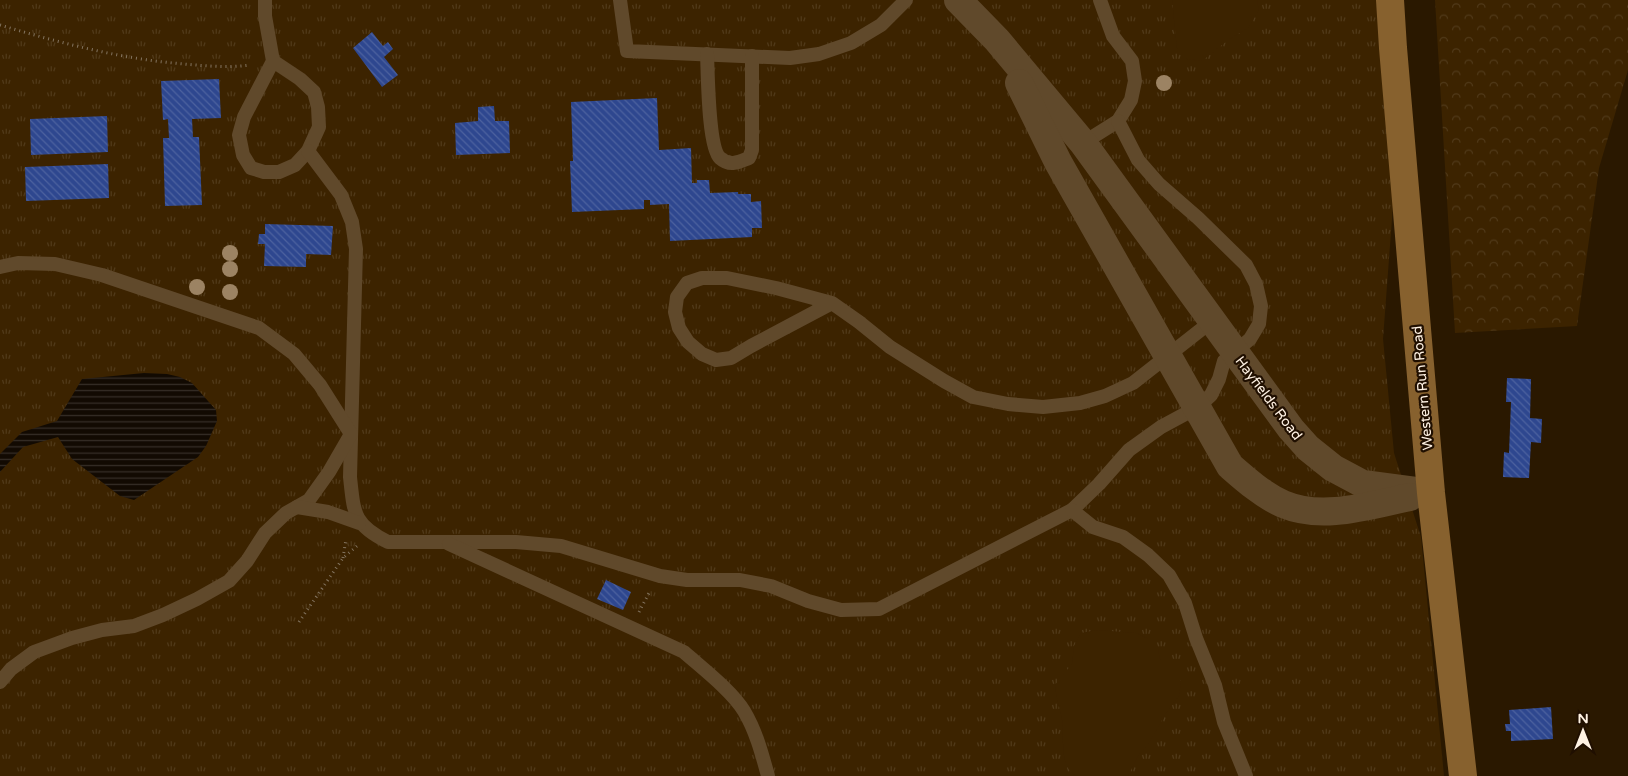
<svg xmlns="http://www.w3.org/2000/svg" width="1628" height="776" viewBox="0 0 1628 776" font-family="'Varela Round',sans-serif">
<defs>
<pattern id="grass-tufts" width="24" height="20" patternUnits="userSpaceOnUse" patternTransform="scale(1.25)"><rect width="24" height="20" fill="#3c2300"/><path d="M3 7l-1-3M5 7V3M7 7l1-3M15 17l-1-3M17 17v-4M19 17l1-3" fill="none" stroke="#503919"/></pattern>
<pattern id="park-crowns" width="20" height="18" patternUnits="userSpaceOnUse" patternTransform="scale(1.25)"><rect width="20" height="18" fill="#3c2300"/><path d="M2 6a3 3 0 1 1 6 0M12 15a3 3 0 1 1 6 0" fill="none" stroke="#503919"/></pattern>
<pattern id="water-rules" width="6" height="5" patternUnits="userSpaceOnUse" patternTransform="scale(1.25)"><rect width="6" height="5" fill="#120a02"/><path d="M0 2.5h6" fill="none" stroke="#362e27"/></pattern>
<pattern id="building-back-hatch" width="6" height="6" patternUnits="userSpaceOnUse" patternTransform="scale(1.25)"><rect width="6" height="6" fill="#2e478f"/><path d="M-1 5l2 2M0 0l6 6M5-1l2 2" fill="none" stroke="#4d629f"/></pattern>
</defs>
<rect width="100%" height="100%" fill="#2a1800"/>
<polygon fill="url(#grass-tufts)" points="0,0 1376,0 1386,73 1393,205 1383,339 1394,453 1421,537 1444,776 0,776"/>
<polygon fill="url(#park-crowns)" points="1435,0 1628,0 1628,70 1599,168 1577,326 1455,333"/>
<g fill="#3c2300">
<polygon points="1172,0 1257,0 1259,10 1248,28 1228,40 1202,61 1187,59 1177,48"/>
<path d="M1097,630L1136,633L1147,638L1158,649L1160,659L1181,681L1179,696L1166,713L1149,743L1138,756L1128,776H1076C1058,765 1065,737 1062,720C1060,708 1056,697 1055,685L1072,664L1074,646L1081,633Z"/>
</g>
<polygon fill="url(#water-rules)" points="144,373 167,374 180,377 192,383 216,410 217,421 206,446 198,457 134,500 120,496 72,459 58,437 23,447 0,472 0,454 22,432 57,421 82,379"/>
<g fill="url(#building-back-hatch)">
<polygon points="372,32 383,46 388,42 393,49 384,57 398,75 382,87 353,48"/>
<polygon points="219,79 221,118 192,119 193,137 199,137 202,205 165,206 163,138 169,138 168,119 163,120 161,81"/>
<polygon points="657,98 659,150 691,148 692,183 697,183 697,180 709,180 710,193 738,192 738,194 751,194 751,202 761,201 762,228 752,228 752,237 670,241 669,204 650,205 650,200 644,200 644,209 572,212 570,161 573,161 571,102"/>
<polygon points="494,106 495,121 509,121 510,153 456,155 455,123 478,121 478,107"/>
<polygon points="107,116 108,152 31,155 30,119"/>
<polygon points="108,164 109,198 26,201 25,167"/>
<polygon points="265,224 333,226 331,255 306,254 306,267 264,266 265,244 258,244 259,234 265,234"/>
<polygon points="1507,378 1531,379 1530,418 1542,419 1541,443 1531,442 1529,478 1503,477 1504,452 1509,453 1511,402 1506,402"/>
<polygon points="606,580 631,592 623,610 597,599"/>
<polygon points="1551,707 1553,739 1511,741 1511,731 1506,731 1505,724 1510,724 1509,710"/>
</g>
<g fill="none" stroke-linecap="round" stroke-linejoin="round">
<g stroke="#847560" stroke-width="3" stroke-dasharray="1 4" stroke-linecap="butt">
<path d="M0,25C60,43 121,59 184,64C206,66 228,68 250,65"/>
<polyline points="343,558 346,539"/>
<polyline points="639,612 649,593"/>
<polyline points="299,622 343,558 357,546"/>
</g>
<g stroke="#60492b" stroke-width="14">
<polyline points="265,0 265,16 273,61 244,117 239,135 243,155 251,168 264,172 279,172 295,165 308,151 319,127 318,107 314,92 300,79 273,61"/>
<polyline points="620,0 627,51 790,58 819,54 851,43 881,25 906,0"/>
<path d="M707,54C708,73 708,147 720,158C730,167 739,162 749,158L752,150V56"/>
<polyline points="1083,143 1118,121 1131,100 1135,81 1132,61 1113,36 1100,0"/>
<path d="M308,151L341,195L352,222L356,249L350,477C354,513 353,525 388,542H516L561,546L660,576L687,580H740L771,586L808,601L841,610L879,609L1072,510L1099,484L1129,450L1161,427L1198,407L1211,395L1219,379L1224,361L1250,339L1259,324L1261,306L1256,284L1246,265L1198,218L1159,184L1138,160L1118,121"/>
<polyline points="0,267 18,263 55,264 102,275 259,328 294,354 320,385 351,434 329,472 309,500 286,513 265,533 247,561 229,581 197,599 163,615 134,626 102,630 72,638 34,652 11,669 0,682"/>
<polyline points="832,303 751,346 731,358 716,360 702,354 688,342 679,328 675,312 677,297 687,283 702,278 727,278 776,288 832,303 859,322 890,347 944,381 973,397 1008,404 1043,407 1080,403 1105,396 1133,383 1212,321"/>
<polyline points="297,507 328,512 359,523"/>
<polyline points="1072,510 1093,527 1123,537 1148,555 1169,575 1185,603 1196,638 1215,685 1224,722 1246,776"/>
<path d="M449,544L684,652C702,668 732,691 744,711C756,731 762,754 768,776"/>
</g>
<g stroke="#60492b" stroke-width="28">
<polyline points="958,0 997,40 1083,143 1291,429 1308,448 1333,468 1363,484 1431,493"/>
<path d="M1019,83L1058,162L1230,466C1246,480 1263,495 1283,504C1323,521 1370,505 1410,497"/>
</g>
<polyline stroke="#87612e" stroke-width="28" points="1390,0 1393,48 1431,493 1463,776"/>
</g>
<g fill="#9c8363">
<circle cx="1164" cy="83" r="8"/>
<circle cx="230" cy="253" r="8"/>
<circle cx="230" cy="269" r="8"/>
<circle cx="197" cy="287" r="8"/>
<circle cx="230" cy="292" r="8"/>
</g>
<g text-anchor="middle" stroke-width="4.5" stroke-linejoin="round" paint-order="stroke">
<g font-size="14" fill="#fff2e3" stroke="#200f00">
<text transform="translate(1422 388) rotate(-95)" y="5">Western Run Road</text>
<text transform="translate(1269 398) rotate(53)" y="5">Hayfields Road</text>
</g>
</g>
<g transform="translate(1583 731)" stroke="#200f00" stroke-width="4" paint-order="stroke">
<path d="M0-4L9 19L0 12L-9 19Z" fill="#fff2e3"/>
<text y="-8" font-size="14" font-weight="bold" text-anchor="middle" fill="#fff2e3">N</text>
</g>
</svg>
